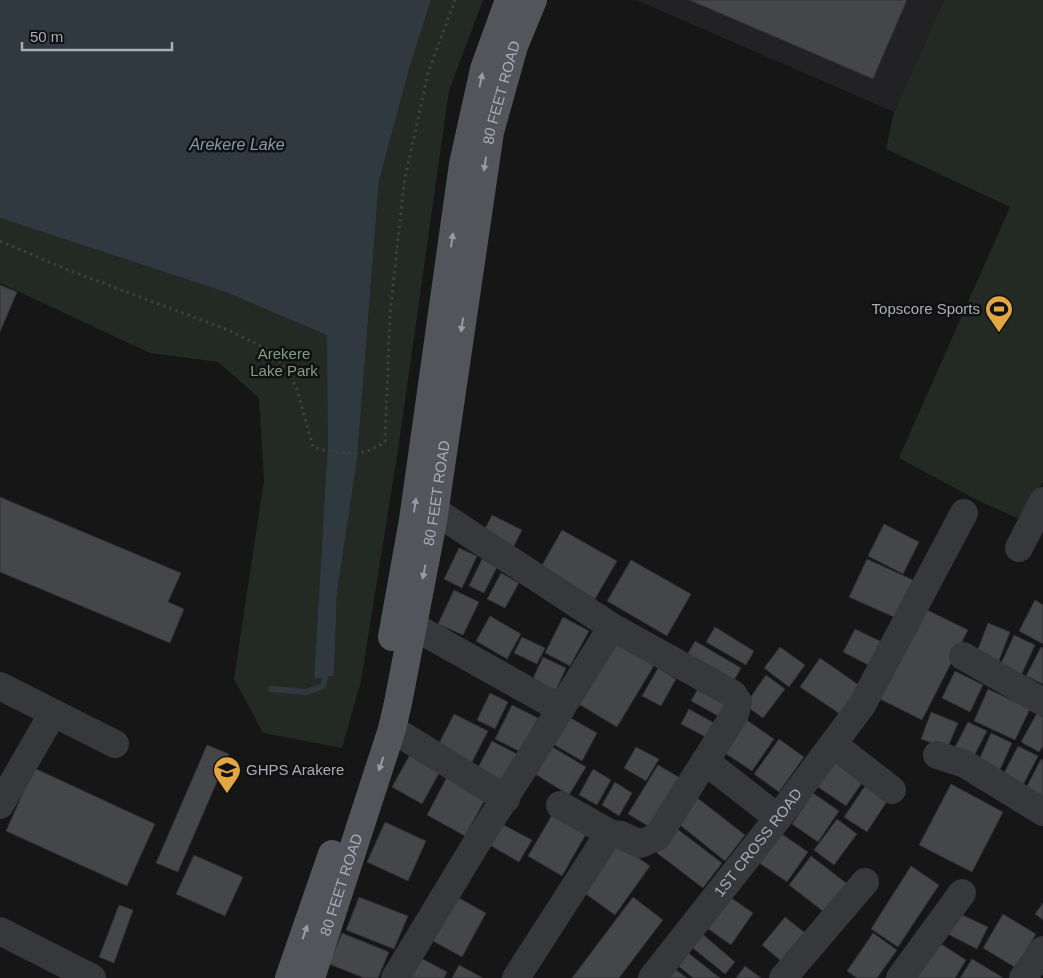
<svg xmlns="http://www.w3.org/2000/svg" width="1043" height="978" viewBox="0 0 1043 978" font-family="Helvetica,sans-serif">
<rect width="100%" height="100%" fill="#161617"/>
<polygon fill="#222224" points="636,0 944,0 894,112"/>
<g fill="#222a23">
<polygon points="431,0 483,0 449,91 398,450 361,681 342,748 263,733 234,679 264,480 259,398 218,362 150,353 0,283 0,218 225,292 328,335 328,440 314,679 334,676 337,593 357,460 379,181 410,66"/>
<polygon points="944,0 1043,0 1043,482 1022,520 977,500 899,458 1010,207 886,149 894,112"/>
</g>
<polygon fill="#30393f" points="0,0 431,0 410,66 379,181 357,460 337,593 334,676 314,679 328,440 327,335 225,292 0,218"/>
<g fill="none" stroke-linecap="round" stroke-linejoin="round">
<polyline stroke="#30393f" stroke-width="6" points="271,689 306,692 323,686 325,678"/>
</g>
<g fill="#45464a" stroke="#303033">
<polygon points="689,0 907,0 873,79"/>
<polygon points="0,285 17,292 0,332"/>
<polygon points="0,497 181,573 168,602 184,609 170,643 0,572"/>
<polygon points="492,515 522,530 512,550 482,535"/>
<polygon points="884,524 919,542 903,574 868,556"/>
<polygon points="562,530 617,561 595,599 541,567"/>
<polygon points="459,548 477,556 462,588 444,579"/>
<polygon points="482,559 497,567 484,593 469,586"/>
<polygon points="867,559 913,580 896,618 849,597"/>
<polygon points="631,560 691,594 667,636 607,601"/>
<polygon points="501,573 519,583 505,608 487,599"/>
<polygon points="454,590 479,602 463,635 438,624"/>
<polygon points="1035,600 1043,605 1043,644 1019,631"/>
<polygon points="923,608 968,630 922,720 878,698"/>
<polygon points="490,616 521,634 507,659 476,641"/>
<polygon points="563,617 589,631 570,666 545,653"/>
<polygon points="988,623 1010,632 998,663 976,654"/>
<polygon points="715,627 754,651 746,665 706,642"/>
<polygon points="855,629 888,645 876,669 843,652"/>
<polygon points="1014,635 1035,645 1019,680 998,670"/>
<polygon points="522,637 545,648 537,664 514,653"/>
<polygon points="615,640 655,664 617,727 577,703"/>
<polygon points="695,641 741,668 733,682 687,655"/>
<polygon points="780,647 805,665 789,687 764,668"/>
<polygon points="1041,647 1043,648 1043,684 1026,676"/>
<polygon points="543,657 566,668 551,701 528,689"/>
<polygon points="820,658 863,688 843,716 800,687"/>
<polygon points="658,668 676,679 661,706 642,696"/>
<polygon points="955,671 983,685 970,712 942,698"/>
<polygon points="766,675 785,689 763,718 745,705"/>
<polygon points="701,683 730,699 720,717 691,701"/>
<polygon points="988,689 1030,709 1015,740 974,721"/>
<polygon points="490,693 508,702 495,729 477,720"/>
<polygon points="512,705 538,718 521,752 495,739"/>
<polygon points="689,709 714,723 706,737 681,724"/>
<polygon points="931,712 958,723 947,749 921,739"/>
<polygon points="562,713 597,733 582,761 546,740"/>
<polygon points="1037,713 1043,717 1043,746 1039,752 1021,742"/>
<polygon points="454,714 488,731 468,770 434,753"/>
<polygon points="741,716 774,739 752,771 719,749"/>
<polygon points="968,722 987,731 972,760 953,751"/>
<polygon points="991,733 1012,743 999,772 978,762"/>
<polygon points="779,739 804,757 779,792 754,774"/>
<polygon points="492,741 517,754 499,789 474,775"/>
<polygon points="207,745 229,754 178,872 156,863"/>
<polygon points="549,745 586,767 569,795 532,772"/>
<polygon points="1018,746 1038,756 1022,787 1002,777"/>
<polygon points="636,747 659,759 646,781 624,768"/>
<polygon points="413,749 443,766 422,804 392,787"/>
<polygon points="1041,759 1043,760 1043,796 1026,788"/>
<polygon points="836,760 864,780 846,806 818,787"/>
<polygon points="658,765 682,779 653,829 628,814"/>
<polygon points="34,768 155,824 127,886 6,831"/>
<polygon points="593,769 611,780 597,805 579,795"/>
<polygon points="448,775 487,796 465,836 427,815"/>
<polygon points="869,780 891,795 867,832 844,817"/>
<polygon points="615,782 632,793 619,816 602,805"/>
<polygon points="951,784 1003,812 972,872 919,845"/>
<polygon points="813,793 839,811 818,842 792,824"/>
<polygon points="695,796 745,835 725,861 675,821"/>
<polygon points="552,815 586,834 562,876 528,856"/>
<polygon points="837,819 857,834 834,865 814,850"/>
<polygon points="385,822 426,841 408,881 367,862"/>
<polygon points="498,822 532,840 519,862 486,843"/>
<polygon points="676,828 722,863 703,888 657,853"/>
<polygon points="779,832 808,852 787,882 758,862"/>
<polygon points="617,843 650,866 615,915 583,892"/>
<polygon points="194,855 243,877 225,916 176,894"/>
<polygon points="811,856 850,886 828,915 789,885"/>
<polygon points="911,866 939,885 898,947 871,929"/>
<polygon points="359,897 408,916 394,949 346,930"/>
<polygon points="457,897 486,913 462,957 433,941"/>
<polygon points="633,897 663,920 619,978 572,978"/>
<polygon points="730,897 753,913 731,945 707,928"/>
<polygon points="1043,903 1043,920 1035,914"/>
<polygon points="119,905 133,910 114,963 99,957"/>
<polygon points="956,912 988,927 977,949 946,933"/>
<polygon points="1003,914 1036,934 1016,968 983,948"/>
<polygon points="785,917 809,936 786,965 762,945"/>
<polygon points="700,932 735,962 725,974 689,945"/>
<polygon points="342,933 389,952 378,978 364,978 329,964"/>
<polygon points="873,933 897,950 877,978 857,978 847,971"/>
<polygon points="938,942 966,960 955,978 915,978"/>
<polygon points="687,952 720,978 693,978 677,965"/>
<polygon points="419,957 447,972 444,978 408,978"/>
<polygon points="972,959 1002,977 1002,978 960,978"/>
<polygon points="459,965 483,978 452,978"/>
<polygon points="671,966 687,978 662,978"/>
<polygon points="745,966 761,978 736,978"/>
</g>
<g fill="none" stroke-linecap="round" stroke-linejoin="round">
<path stroke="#3d3f43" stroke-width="3" stroke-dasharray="2.5 4" stroke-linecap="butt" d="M0,241L68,270L228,330L275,353L296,386L313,447C322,451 352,455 362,452C370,451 378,446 385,442L390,314L404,183L428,73L455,0"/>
<g stroke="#37383c" stroke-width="28">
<polyline points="435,511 612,627 733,694 738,702 735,714 657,837 640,844 621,835 611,834 560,805"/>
<polyline points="1019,548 1043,501"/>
<polyline points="395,620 413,626 561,709"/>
<polyline points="963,656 1043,702"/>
<polyline points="0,686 115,744"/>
<polyline points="392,729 506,799"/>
<polyline points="833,744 892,790"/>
<polyline points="937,755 965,764 1043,812"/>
<polyline points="705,761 778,818"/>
<polyline points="0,805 53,713"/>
<polyline points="0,931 92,978"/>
<polyline points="395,978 476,844 612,627"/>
<polyline points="516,978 604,841 611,834"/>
<path id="s1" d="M652,978L778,818L862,705L964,513"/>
<polyline points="783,978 865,882"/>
<polyline points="900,978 962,893"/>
<polyline points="1023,978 1043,950"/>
</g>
<g stroke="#53555b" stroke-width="28">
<polyline points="392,637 413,520 463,164 484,69 509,0"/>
<polyline points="289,978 332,854"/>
<path id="s2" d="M311,978L392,729L398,703L433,521L490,132L514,46L533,0"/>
</g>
</g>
<defs><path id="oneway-solid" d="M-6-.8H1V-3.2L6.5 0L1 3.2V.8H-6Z" transform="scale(1.25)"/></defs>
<g fill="#989ba4">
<use href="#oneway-solid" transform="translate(481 80) rotate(-78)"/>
<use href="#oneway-solid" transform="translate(485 164) rotate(99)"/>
<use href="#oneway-solid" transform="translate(452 240) rotate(-82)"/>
<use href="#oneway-solid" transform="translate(462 325) rotate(98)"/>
<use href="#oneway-solid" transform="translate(415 505) rotate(-82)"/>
<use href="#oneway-solid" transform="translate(424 572) rotate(101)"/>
<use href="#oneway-solid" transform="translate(381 764) rotate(108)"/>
<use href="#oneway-solid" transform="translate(305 932) rotate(-71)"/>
</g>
<defs>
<g id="stadium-pin" transform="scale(1.4375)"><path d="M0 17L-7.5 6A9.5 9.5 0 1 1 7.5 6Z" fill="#e2a743" stroke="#111112"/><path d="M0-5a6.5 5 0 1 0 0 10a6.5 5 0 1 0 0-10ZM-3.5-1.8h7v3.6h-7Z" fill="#111"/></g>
<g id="school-pin" transform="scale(1.4375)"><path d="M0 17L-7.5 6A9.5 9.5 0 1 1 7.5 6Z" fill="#e2a743" stroke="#111112"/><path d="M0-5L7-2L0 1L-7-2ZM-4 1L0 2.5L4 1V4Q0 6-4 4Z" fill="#111"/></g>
</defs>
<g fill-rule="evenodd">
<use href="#stadium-pin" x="999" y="309"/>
<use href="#school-pin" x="227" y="770"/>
</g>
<g text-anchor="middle" stroke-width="5" stroke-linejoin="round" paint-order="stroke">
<g font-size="15" fill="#a9adb6" stroke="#111112">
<text dy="5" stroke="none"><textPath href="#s2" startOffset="908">80 FEET ROAD</textPath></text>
<text dy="5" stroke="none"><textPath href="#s2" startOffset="502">80 FEET ROAD</textPath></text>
<text dy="5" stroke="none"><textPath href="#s1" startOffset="172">1ST CROSS ROAD</textPath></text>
<text dy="5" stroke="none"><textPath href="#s2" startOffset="98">80 FEET ROAD</textPath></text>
</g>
<g font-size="15" fill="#a9adb6" stroke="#111112" text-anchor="end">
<text x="980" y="314">Topscore Sports</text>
<text x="246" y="775" text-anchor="start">GHPS Arakere</text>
</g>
<g font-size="15" fill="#819f82" stroke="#111112">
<text x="284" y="359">Arekere<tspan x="284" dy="17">Lake Park</tspan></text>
</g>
<g font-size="16" font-style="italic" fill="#839bae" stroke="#111112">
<text x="237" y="150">Arekere Lake</text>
</g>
</g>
<path d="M22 42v8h150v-8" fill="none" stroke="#a9adb6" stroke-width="2.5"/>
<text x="30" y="42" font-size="15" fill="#a9adb6" stroke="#111112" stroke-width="4" paint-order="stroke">50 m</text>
</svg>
